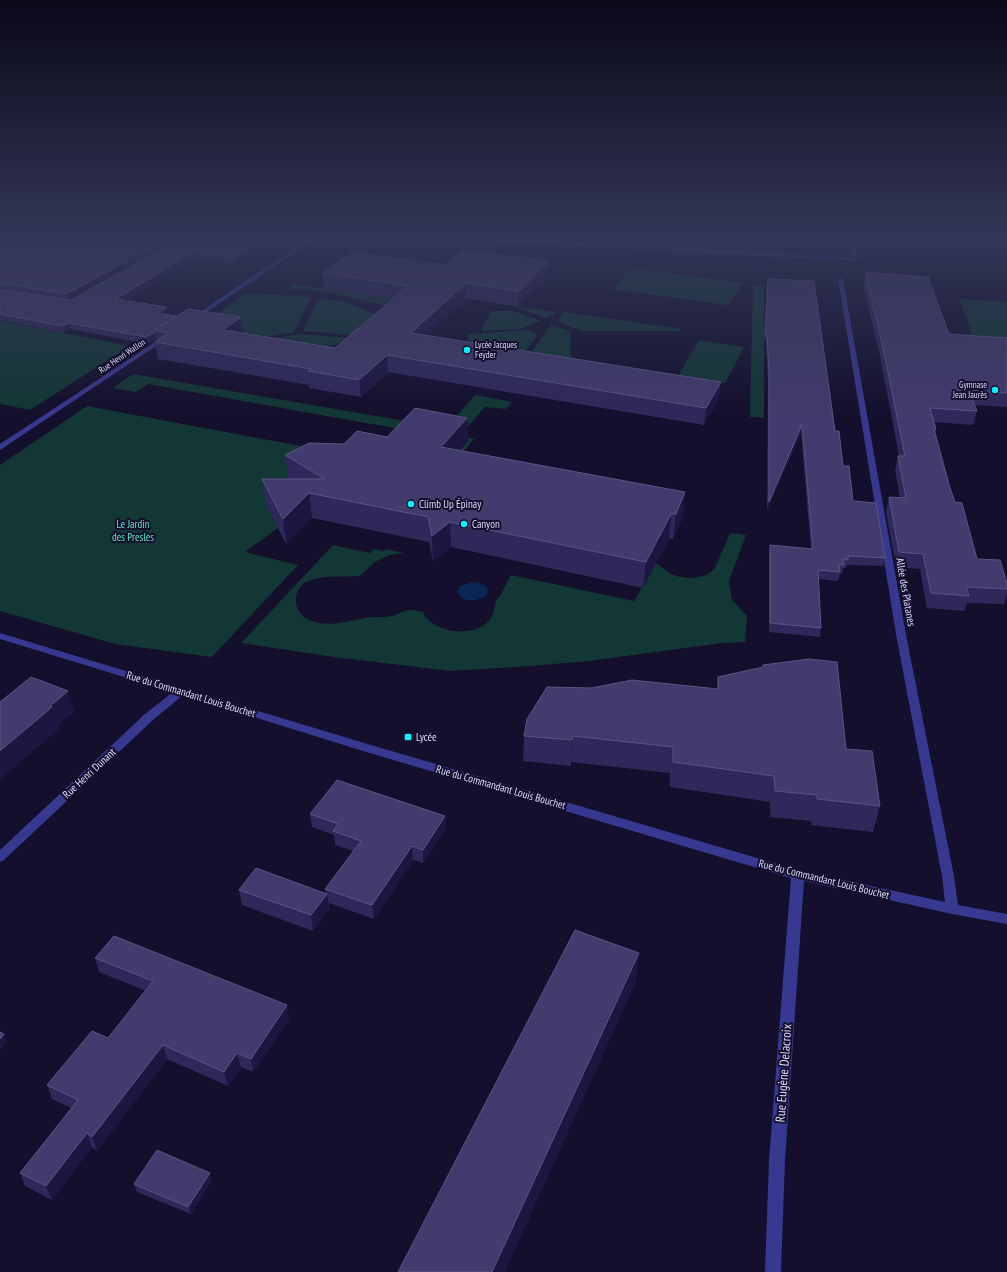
<svg xmlns="http://www.w3.org/2000/svg" width="1007" height="1272" viewBox="0 0 1007 1272" font-family="'PT Sans Narrow',sans-serif">
<rect width="100%" height="100%" fill="#130f2d"/>
<g fill="#123734">
<polygon points="631,268 742,283 728,305 613,289"/>
<polygon points="293,284 408,301 404,306 383,305 317,290 288,289"/>
<polygon points="753,285 764,285 764,418 750,417"/>
<polygon points="247,293 311,297 294,332 249,340 200,326"/>
<polygon points="318,299 343,301 384,318 363,336 303,331"/>
<polygon points="960,299 1007,302 1007,338 972,335"/>
<polygon points="519,307 556,312 553,315 546,318 519,308"/>
<polygon points="491,311 513,311 541,321 519,329 481,331"/>
<polygon points="565,312 681,329 680,331 582,331 557,321"/>
<polygon points="0,321 130,346 30,410 0,404"/>
<polygon points="551,325 570,331 571,358 530,354"/>
<polygon points="528,330 538,335 524,353 470,347 467,334"/>
<polygon points="300,334 350,338 305,357 237,345"/>
<polygon points="699,340 744,347 725,383 678,376"/>
<polygon points="133,374 446,428 475,395 512,402 506,409 485,407 460,436 474,439 464,451 459,451 467,441 148,384 136,392 113,388"/>
<polygon points="87,406 343,454 311,466 284,481 266,502 278,528 245,552 298,565 212,657 115,644 0,611 0,465"/>
<path d="M730,533L746,535L729,581L732,600L747,616L745,642L722,643L589,661L531,666L450,671L334,657L241,643L333,545L370,553L373,549L383,551L386,549L404,553L389,555L375,562L360,576C340,578 294,570 296,602C296,609 301,615 307,619C327,629 346,621 366,618C373,616 381,618 388,617C406,613 401,607 423,612C432,633 471,637 487,623C494,617 494,608 496,600L500,596L511,575L634,601L656,563C661,566 666,571 671,574C685,580 705,580 715,568Z"/>
</g>
<path fill="#092752" d="M473,582C480,583 484,584 488,589L487,595C478,602 462,603 457,592L460,586Z"/>
<g fill="none" stroke-linecap="round" stroke-linejoin="round">
<g fill="#37388f" fill-rule="evenodd">
<polygon points="310,238 317,238 196,319 191,318"/>
<polygon points="468,238 500,238 852,257 848,238 854,238 858,259 855,261 471,240"/>
<polygon points="838,278 843,279 907,640 954,876 958,905 1007,914 1007,924 952,914 804,881 785,1160 781,1272 765,1272 769,1160 791,878 363,751 183,695 153,720 4,860 0,862 0,850 145,714 173,692 0,639 0,633 371,745 798,870 945,902 942,876 897,640"/>
<polygon points="166,335 169,337 168,338 0,450 0,444"/>
</g>
</g>
<g fill="#2f285b">
<polygon points="0,238 181,238 70,300 71,300 183,238 272,238 233,264 195,258 124,300 168,313 166,314 176,316 241,317 243,333 335,348 393,299 324,289 323,273 445,265 549,261 548,276 518,307 466,298 427,335 719,399 704,425 388,372 361,397 309,388 309,385 158,359 155,342 157,341 156,338 147,344 71,329 64,333 0,320 0,290 24,293 0,290"/>
<polygon points="865,272 949,334 1007,338 1007,407 974,405 977,411 973,425 934,422 936,429 935,434 950,488 955,502 977,559 1007,583 1007,595 1004,604 967,603 964,611 927,608 920,569 896,567 886,512 889,497 900,498 895,470 898,456 899,456 880,356 863,284"/>
<polygon points="768,279 835,431 843,466 853,501 885,558 883,566 847,565 846,568 843,568 842,574 840,573 838,581 818,579 821,628 820,637 769,632 769,554 770,545 811,549 801,433 767,510 768,378 766,341 764,341 767,285"/>
<polygon points="415,408 467,418 468,441 459,450 685,492 683,517 673,539 669,539 643,588 451,547 433,561 429,542 312,518 286,544 266,504 262,479 289,479 288,479 285,455 309,443 344,444 357,431 387,437"/>
<polygon points="718,677 880,806 873,832 811,825 811,821 770,817 770,802 670,787 670,773 571,762 571,766 523,761 524,736 592,688 717,689"/>
<polygon points="310,814 445,816 446,829 423,863 413,860 374,919 329,903 329,909 313,931 242,905 239,890 326,893 325,889 354,851 335,845 334,835 312,827"/>
<polygon points="95,958 287,1005 289,1019 253,1072 241,1067 228,1086 167,1059 97,1151 92,1147 52,1200 25,1186 20,1173 71,1108 52,1099 47,1085 108,1038 146,991 99,972"/>
<polygon points="210,1173 212,1180 191,1214 137,1192 134,1184"/>
</g>
<g fill="#1c1641">
<polygon points="169,238 181,238 69,300 67,294"/>
<polygon points="263,238 272,238 233,264 233,258"/>
<polygon points="194,252 195,258 116,305 115,299"/>
<polygon points="549,261 548,276 518,307 519,291"/>
<polygon points="466,283 466,298 412,349 411,333"/>
<polygon points="167,307 168,313 159,319 158,313"/>
<polygon points="241,317 243,333 223,330"/>
<polygon points="69,323 71,329 64,333 62,326"/>
<polygon points="155,332 156,338 147,344 146,337"/>
<polygon points="387,355 388,372 361,397 359,380"/>
<polygon points="721,382 719,399 704,425 706,408"/>
<polygon points="467,418 468,441 442,471 441,447"/>
<polygon points="802,425 801,433 767,510 769,502"/>
<polygon points="685,492 683,517 673,539 676,514"/>
<polygon points="309,493 312,518 286,544 283,519"/>
<polygon points="671,514 669,539 643,588 646,562"/>
<polygon points="450,522 451,547 433,561 432,536"/>
<polygon points="68,691 74,712 58,726 59,729 0,780 0,751 50,706"/>
<polygon points="573,736 571,762 571,766 572,740"/>
<polygon points="445,816 446,829 423,863 423,850"/>
<polygon points="412,846 413,860 374,919 372,905"/>
<polygon points="327,894 329,909 313,931 311,915"/>
<polygon points="639,953 636,982 505,1272 492,1272"/>
<polygon points="287,1005 289,1019 253,1072 251,1059"/>
<polygon points="4,1034 8,1041 0,1050 0,1039"/>
<polygon points="163,1045 167,1059 97,1151 92,1137"/>
<polygon points="237,1053 241,1067 228,1086 224,1072"/>
<polygon points="87,1133 92,1147 52,1200 46,1186"/>
<polygon points="210,1173 212,1180 191,1214 188,1207"/>
</g>
<g fill="#423b6d" stroke="#5a5484">
<polygon points="0,238 169,238 67,294 0,283"/>
<polygon points="183,238 263,238 233,258 194,252 115,299 167,307 158,313 176,316 155,330 155,332 146,337 69,323 62,326 0,314 0,290 71,300"/>
<polygon points="463,250 549,261 519,291 466,283 411,333 721,382 706,408 387,355 359,380 308,371 311,369 155,342 169,333 155,330 188,309 241,317 223,330 335,348 408,286 323,273 352,252 445,265"/>
<polygon points="865,272 928,277 949,334 1007,338 1007,393 969,391 977,411 930,408 936,429 934,429 950,488 955,502 962,503 977,559 1000,560 1007,583 1007,589 966,587 969,596 931,593 923,554 899,552 889,497 906,498 898,456 905,456 882,343"/>
<polygon points="768,279 814,281 835,431 839,431 843,466 849,466 853,501 876,503 885,558 848,556 848,560 843,559 844,565 839,565 840,572 818,570 821,628 770,623 770,545 813,549 802,425 769,502 769,371 767,334 765,334"/>
<polygon points="415,408 467,418 441,447 685,492 676,514 671,514 646,562 450,522 432,536 428,517 309,493 283,519 262,479 325,479 285,455 309,443 344,444 357,431 387,437"/>
<polygon points="809,659 837,662 846,749 872,751 880,806 817,799 817,795 775,791 774,776 673,762 673,747 573,736 572,740 524,736 527,719 547,687 592,688 632,680 718,689 718,677 763,667 763,665"/>
<polygon points="31,677 68,691 50,706 52,707 0,751 0,702"/>
<polygon points="337,780 445,816 423,850 412,846 372,905 325,889 361,841 333,831 338,824 310,814"/>
<polygon points="256,868 327,894 311,915 239,890"/>
<polygon points="575,930 639,953 492,1272 398,1272"/>
<polygon points="114,936 287,1005 251,1059 237,1053 224,1072 163,1045 92,1137 87,1133 46,1186 20,1173 78,1100 47,1085 92,1031 108,1038 153,981 95,958"/>
<polygon points="0,1032 4,1034 0,1039"/>
<polygon points="157,1150 210,1173 188,1207 134,1184"/>
</g>
<linearGradient id="sky" x2="0" y2="1"><stop stop-color="#0a0819"/><stop offset="0.57" stop-color="#333757"/><stop offset="1" stop-color="#333757" stop-opacity="0"/></linearGradient>
<rect width="1007" height="416" fill="url(#sky)"/>
<g fill="#07f3ff" stroke="#130f2d" stroke-width="1.5">
<circle cx="467" cy="350" r="4"/>
<circle cx="995" cy="390" r="4"/>
<circle cx="411" cy="504" r="4"/>
<circle cx="464" cy="524" r="4"/>
<rect x="404" y="733" width="8" height="8" rx="2"/>
</g>
<g text-anchor="middle" stroke-width="4" stroke-linejoin="round" paint-order="stroke">
<g font-size="9" fill="#dddbff" stroke="#130f2d" text-anchor="start">
<text x="475" y="348">Lycée Jacques<tspan x="475" dy="10">Feyder</tspan></text>
<text x="987" y="388" text-anchor="end">Gymnase<tspan x="987" dy="10">Jean Jaurès</tspan></text>
</g>
<g font-size="9" fill="#dddbff" stroke="#130f2d">
<text transform="translate(122 356) rotate(-34)" y="3">Rue Henri Wallon</text>
</g>
<g font-size="11" fill="#dddbff" stroke="#130f2d" text-anchor="start">
<text x="419" y="508">Climb Up Épinay</text>
<text x="472" y="528">Canyon</text>
<text x="416" y="741">Lycée</text>
</g>
<g font-size="11" fill="#5de9bf" stroke="#130f2d">
<text x="133" y="528">Le Jardin<tspan x="133" dy="13">des Presles</tspan></text>
</g>
<g font-size="11" fill="#dddbff" stroke="#130f2d">
<text transform="translate(906 592) rotate(80)" y="4">Allée des Platanes</text>
<text transform="translate(191 694) rotate(17)" y="4">Rue du Commandant Louis Bouchet</text>
<text transform="translate(89 773) rotate(-43)" y="4">Rue Henri Dunant</text>
<text transform="translate(501 787) rotate(16)" y="4">Rue du Commandant Louis Bouchet</text>
<text transform="translate(824 879) rotate(14)" y="4">Rue du Commandant Louis Bouchet</text>
</g>
<g font-size="13" fill="#dddbff" stroke="#130f2d">
<text transform="translate(783 1073) rotate(-86)" y="5">Rue Eugène Delacroix</text>
</g>
</g>
</svg>
